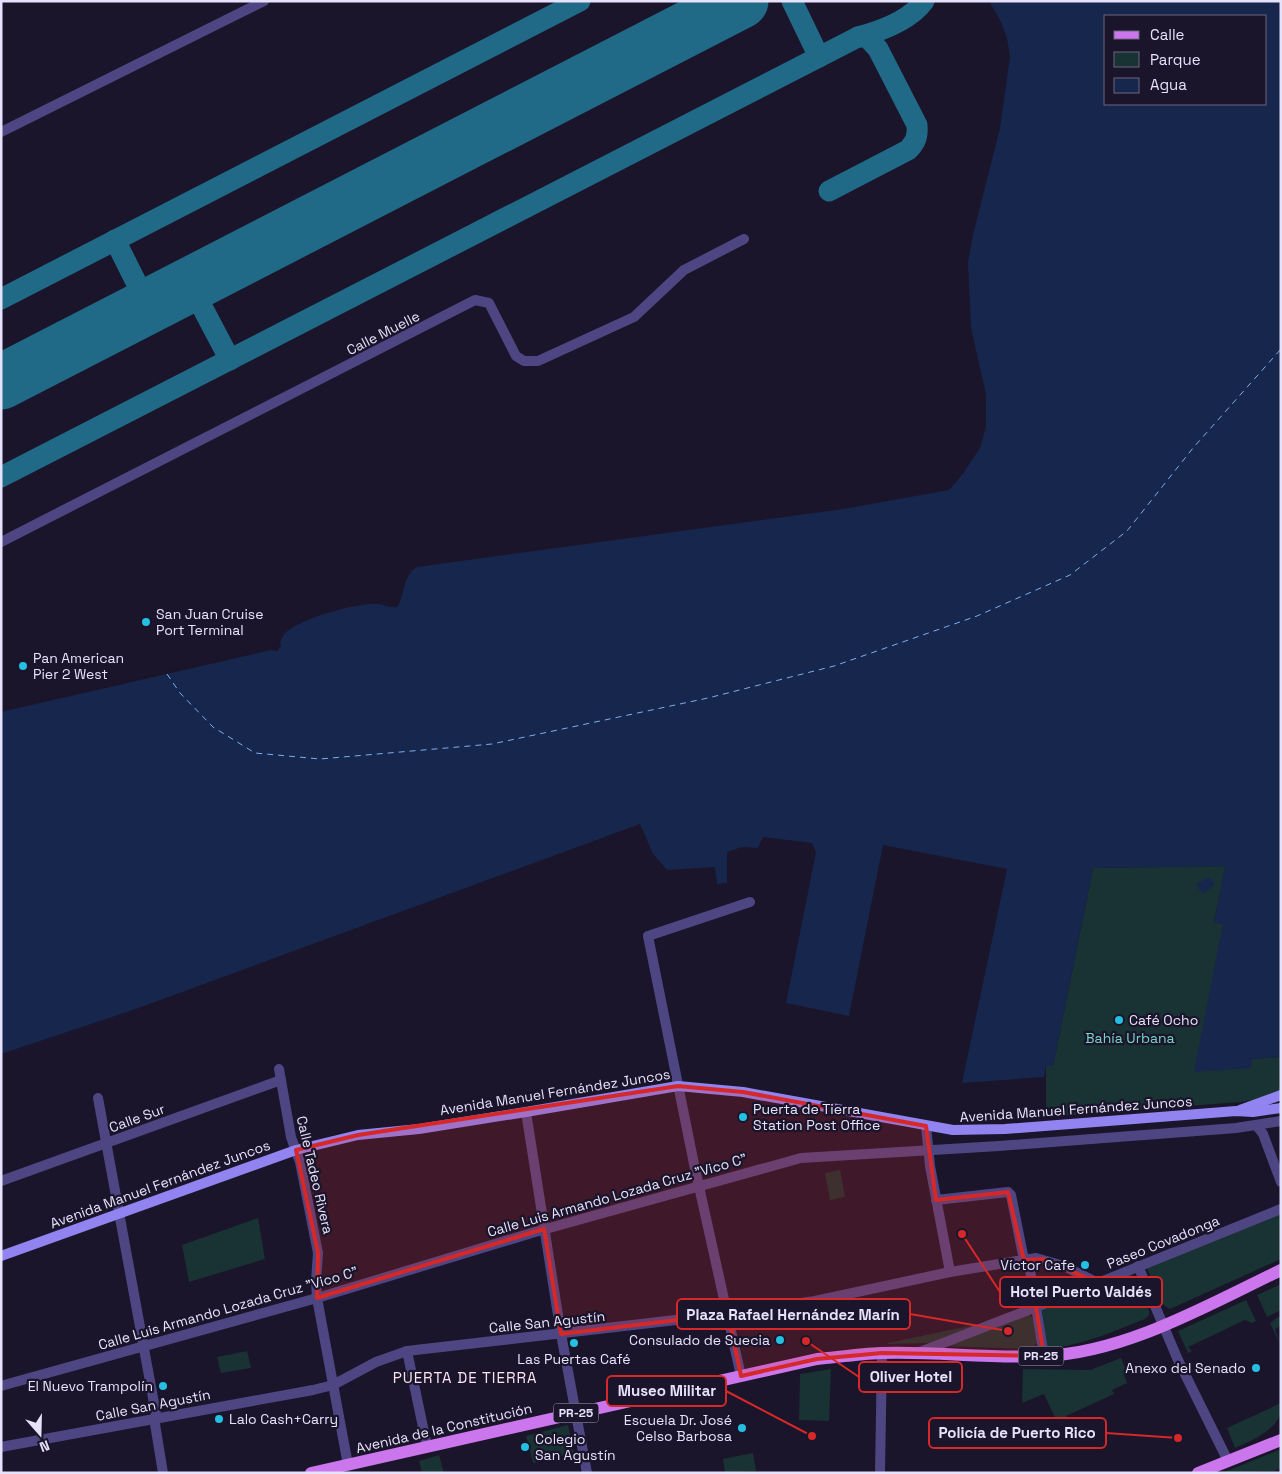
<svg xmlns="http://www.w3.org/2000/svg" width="1282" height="1474" viewBox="0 0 1282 1474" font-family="'Space Grotesk',sans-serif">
<rect width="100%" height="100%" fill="#1a152a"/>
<g fill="#193233">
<polygon points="1226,866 1214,922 1223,924 1251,1068 1251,1059 1279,1057 1281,1048 1281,1090 1260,1099 1240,1102 1046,1117 1046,1066 1053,1066 1093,868"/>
<polygon points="840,1170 845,1197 830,1200 825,1173"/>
<polygon points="1281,1214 1281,1259 1170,1309 1162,1304 1147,1268"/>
<polygon points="258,1218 265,1259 189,1282 182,1245"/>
<path d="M1131,1275L1133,1276L1149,1310V1315L1145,1319C1114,1331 1084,1345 1050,1348L1046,1345L1042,1310Z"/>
<polygon points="1281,1284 1281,1310 1267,1317 1257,1295"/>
<polygon points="1246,1300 1256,1321 1252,1323 1245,1320 1188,1347 1192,1351 1188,1353 1178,1331"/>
<polygon points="1029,1314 1034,1320 1038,1342 1031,1349 944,1346"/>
<polygon points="1281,1315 1281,1326 1275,1329 1281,1346 1270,1323"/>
<polygon points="979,1324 930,1343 887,1344 888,1343"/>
<polygon points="247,1351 251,1368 221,1373 217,1357"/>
<polygon points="1121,1358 1126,1370 1124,1375 1127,1383 1112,1390 1114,1394 1066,1416 1069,1424 1060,1428 1044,1394 1022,1403 1023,1369 1090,1370"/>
<polygon points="831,1369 829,1421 799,1420 800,1374"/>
<path d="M1281,1403C1281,1407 1282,1412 1280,1415C1274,1431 1250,1442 1235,1448L1227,1428Z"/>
<polygon points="568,1425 574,1453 533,1463 526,1436"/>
<polygon points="1281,1449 1281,1468 1274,1471 1222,1473"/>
<polygon points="753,1453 756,1471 725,1473 723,1459"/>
<polygon points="439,1455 444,1473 422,1473 419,1461"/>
</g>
<g fill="#17264c" fill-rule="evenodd">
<path d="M989,1H1281V1048L1279,1057L1252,1059L1251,1068L1194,1072L1223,924L1214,923L1225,866L1093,868L1053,1066H1046L1044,1077L962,1083L1007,869L883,845L849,1016L786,1003L816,852L812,843L763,837L758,848L742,847L727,852V883L717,884L715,867L667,870L653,854L640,824L133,1010L1,1054V712L271,650L278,651C280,646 280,640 283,636C293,620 359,602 378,604C385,605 389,608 397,607C406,594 401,577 417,567L843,509L949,490L962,475L980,448L986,427V394L971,328L968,262L973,235L1000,128L1010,57L1007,38L1001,22ZM1106,16H1266V104H1106Z"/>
<polygon points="1208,877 1212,880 1214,885 1203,894 1196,885"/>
</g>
<polygon fill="#1a152a" points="279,638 281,647 1,710 271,647 276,648"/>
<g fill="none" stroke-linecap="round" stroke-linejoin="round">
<polyline stroke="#7cafef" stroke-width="1" stroke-dasharray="6 5" stroke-linecap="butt" points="167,674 180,693 213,727 255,753 320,759 492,744 708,698 834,666 977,616 1070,575 1127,531 1193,448 1281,349"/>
<g stroke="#206a87" stroke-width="21">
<polyline points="792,1 819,57"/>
<path d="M829,191L908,150C916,142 918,136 917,125L878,49L867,37H858"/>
<polyline points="115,240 148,306"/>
<polyline points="190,284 230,360"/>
<polyline points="1,299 580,1"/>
<path d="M1,477L858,37C881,31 910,20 924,1"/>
</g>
<polyline stroke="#206a87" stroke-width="55" points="1,382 741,1"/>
<g stroke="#4e4683" stroke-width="10">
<polyline points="1,132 264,1"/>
<polyline points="1,542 475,300 489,303 516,356 524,361 538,361 634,317 684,270 744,239"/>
<polyline points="279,1069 291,1137 300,1162 318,1253 316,1281 317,1298 348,1465"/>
<polyline points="98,1098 156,1414 155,1424 163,1473"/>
<polyline points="526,1112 561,1334 587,1473"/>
<polyline points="926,1126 930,1166 950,1272"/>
<polyline points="1257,1126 1263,1134 1281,1182"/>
<polyline points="1,1181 281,1080"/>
<polyline points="936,1200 1008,1192 1011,1195 1023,1255 1029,1264 1044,1356"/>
<polyline points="1138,1266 1178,1360 1228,1461"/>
<polyline points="407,1351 427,1446"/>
<polyline points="741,1376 694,1164 648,936 750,902"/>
<polyline points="1,1386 317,1298 535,1232 801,1158 999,1146 1236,1128 1281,1121"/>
<polyline points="1,1447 313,1390 333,1385 376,1362 407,1351 728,1314 815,1301 950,1272 1036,1258 1064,1266 1098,1283"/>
<polyline points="880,1473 882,1353"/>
</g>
<polyline stroke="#4e4683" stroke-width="10" points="920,1352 1098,1283 1281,1209"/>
<g stroke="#9184f0" stroke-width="10">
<polyline points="1240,1110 1281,1095"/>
<polyline points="1,1256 296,1150 358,1135 419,1129 526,1112 678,1086 743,1092 953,1130 1005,1129 1236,1111 1253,1112 1281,1108"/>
</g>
<g stroke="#cc76ee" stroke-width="12">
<path d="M311,1473L817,1359C838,1357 860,1354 881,1353C935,1351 990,1359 1044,1356C1125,1353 1208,1305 1281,1270"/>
<polyline points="1198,1473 1281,1440"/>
</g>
</g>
<path fill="#d62828" fill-opacity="0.2" stroke="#d62828" stroke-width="4" stroke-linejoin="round" d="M678,1086L743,1092L926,1126L936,1200L1008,1192L1024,1260L1044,1259L1098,1283L1036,1307L1044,1356L882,1353L817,1359L741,1376L728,1314L561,1334L544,1229L317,1298L318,1253L296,1150L358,1135Z"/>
<g fill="#25bfe4" stroke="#1a152a" stroke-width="2">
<circle cx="146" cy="622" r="5"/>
<circle cx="23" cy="666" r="5"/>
<circle cx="1119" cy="1020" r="5"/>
<circle cx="743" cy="1117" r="5"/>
<circle cx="1085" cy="1265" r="5"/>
<circle cx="780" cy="1340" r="5"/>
<circle cx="574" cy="1343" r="5"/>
<circle cx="1256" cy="1368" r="5"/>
<circle cx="163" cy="1386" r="5"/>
<circle cx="219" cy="1419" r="5"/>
<circle cx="742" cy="1428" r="5"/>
<circle cx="525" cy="1447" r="5"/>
</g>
<g text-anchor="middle" stroke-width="4.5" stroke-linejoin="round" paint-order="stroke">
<g fill="#1a152a" stroke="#aaa4bc" stroke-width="1">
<rect x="1018.5" y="1346.5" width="45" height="19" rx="4"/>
<rect x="553.5" y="1403.5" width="45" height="19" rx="4"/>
</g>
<g font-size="12" font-weight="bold" fill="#e7e2fb">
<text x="1041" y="1360">PR-25</text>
<text x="576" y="1417">PR-25</text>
</g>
<g font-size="14" fill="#e7e2fb" stroke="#1a152a">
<text transform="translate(383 333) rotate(-27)" y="5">Calle Muelle</text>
<text transform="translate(555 1092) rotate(-9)" y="5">Avenida Manuel Fernández Juncos</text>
<text transform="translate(1076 1109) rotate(-4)" y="5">Avenida Manuel Fernández Juncos</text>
<text transform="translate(137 1118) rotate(-20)" y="5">Calle Sur</text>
<text transform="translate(315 1175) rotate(77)" y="5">Calle Tadeo Rivera</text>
<text transform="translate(160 1184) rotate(-20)" y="5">Avenida Manuel Fernández Juncos</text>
<text transform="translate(617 1195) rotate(-16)" y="5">Calle Luis Armando Lozada Cruz "Vico C"</text>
<text transform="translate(1163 1242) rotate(-22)" y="5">Paseo Covadonga</text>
<text transform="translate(228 1308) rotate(-16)" y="5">Calle Luis Armando Lozada Cruz "Vico C"</text>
<text transform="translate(547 1322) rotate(-6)" y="5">Calle San Agustín</text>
<text transform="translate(153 1405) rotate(-11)" y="5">Calle San Agustín</text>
<text transform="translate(444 1428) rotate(-13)" y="5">Avenida de la Constitución</text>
</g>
<g font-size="14" fill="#e7e2fb" stroke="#1a152a" text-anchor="start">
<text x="156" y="619">San Juan Cruise<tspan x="156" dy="16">Port Terminal</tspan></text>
<text x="33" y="663">Pan American<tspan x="33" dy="16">Pier 2 West</tspan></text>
<text x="1129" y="1025">Café Ocho</text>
<text x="753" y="1114">Puerta de Tierra<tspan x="753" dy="16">Station Post Office</tspan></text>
<text x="1075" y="1270" text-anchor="end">Víctor Cafe</text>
<text x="770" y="1345" text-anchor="end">Consulado de Suecia</text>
<text x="574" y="1364" text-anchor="middle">Las Puertas Café</text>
<text x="1246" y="1373" text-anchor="end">Anexo del Senado</text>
<text x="153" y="1391" text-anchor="end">El Nuevo Trampolín</text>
<text x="229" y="1424">Lalo Cash+Carry</text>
<text x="732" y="1425" text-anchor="end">Escuela Dr. José<tspan x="732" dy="16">Celso Barbosa</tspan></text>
<text x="535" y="1444">Colegio<tspan x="535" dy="16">San Agustín</tspan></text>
</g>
<g font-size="14" fill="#75d4c5" stroke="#1a152a">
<text x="1130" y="1043">Bahía Urbana</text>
</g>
<g font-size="15" letter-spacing="1" fill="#fce3f1" stroke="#1a152a">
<text x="465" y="1383">PUERTA DE TIERRA</text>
</g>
</g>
<path fill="none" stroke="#d62828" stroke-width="2" d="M962 1234L1000 1292M1008 1331L910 1314M806 1341L859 1377M812 1436L726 1391M1178 1438L1106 1433"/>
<g fill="#d62828" stroke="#1a152a" stroke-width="2">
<circle cx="962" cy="1234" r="5"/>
<circle cx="1008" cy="1331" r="5"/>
<circle cx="806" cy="1341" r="5"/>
<circle cx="812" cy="1436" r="5"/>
<circle cx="1178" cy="1438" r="5"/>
</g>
<g fill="#1a152a" stroke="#d62828" stroke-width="2">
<rect x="1000" y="1277" width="162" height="30" rx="5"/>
<rect x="677" y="1299" width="233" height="30" rx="5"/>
<rect x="859" y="1362" width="103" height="30" rx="5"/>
<rect x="607" y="1376" width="119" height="30" rx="5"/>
<rect x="929" y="1418" width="177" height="30" rx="5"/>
</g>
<g font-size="15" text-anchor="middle" font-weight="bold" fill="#e7e2fb">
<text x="1081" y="1297">Hotel Puerto Valdés</text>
<text x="793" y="1320">Plaza Rafael Hernández Marín</text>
<text x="911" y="1382">Oliver Hotel</text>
<text x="667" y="1396">Museo Militar</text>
<text x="1017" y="1438">Policía de Puerto Rico</text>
</g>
<rect width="1282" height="1474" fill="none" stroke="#e7e2fb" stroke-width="5"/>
<rect x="1104" y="15" width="162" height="90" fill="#1a152a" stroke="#6c677e"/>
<rect x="1114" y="31" width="25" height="8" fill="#cc76ee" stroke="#6c677e"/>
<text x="1150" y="40" font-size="15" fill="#e7e2fb">Calle</text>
<rect x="1114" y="52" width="25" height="15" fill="#193233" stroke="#6c677e"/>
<text x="1150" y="65" font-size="15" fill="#e7e2fb">Parque</text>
<rect x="1114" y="78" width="25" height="15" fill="#17264c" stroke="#6c677e"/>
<text x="1150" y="90" font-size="15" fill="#e7e2fb">Agua</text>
<g transform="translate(40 1434) rotate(160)" stroke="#1a152a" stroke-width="4" paint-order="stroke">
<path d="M0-4L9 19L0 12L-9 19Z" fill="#e7e2fb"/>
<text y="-8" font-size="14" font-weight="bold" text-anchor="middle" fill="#e7e2fb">N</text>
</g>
</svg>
